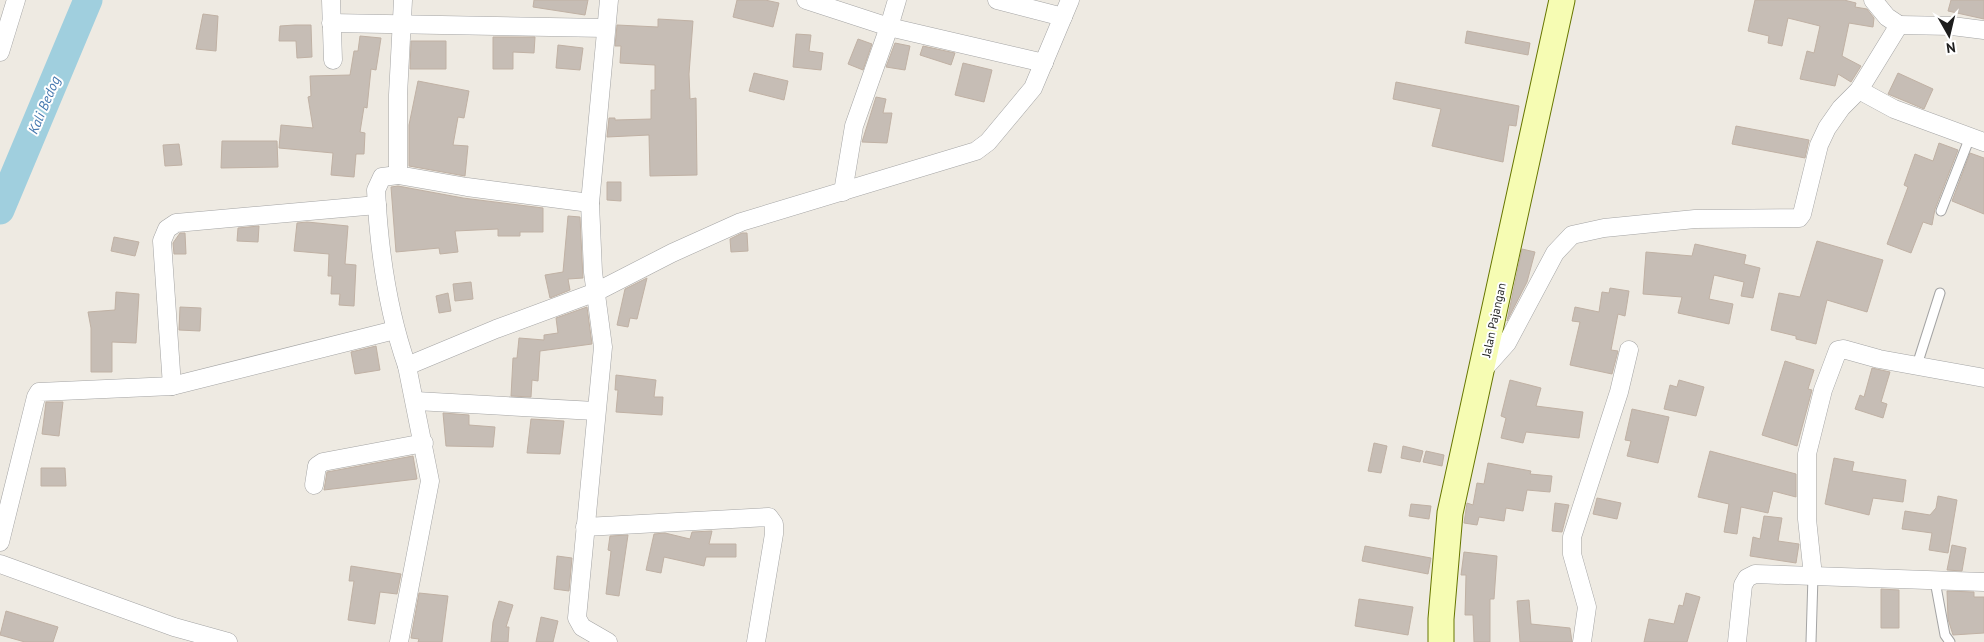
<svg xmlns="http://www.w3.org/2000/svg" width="1984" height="642" viewBox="0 0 1984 642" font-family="'PT Sans',sans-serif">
<rect width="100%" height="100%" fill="#eeeae2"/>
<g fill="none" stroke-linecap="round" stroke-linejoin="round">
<polyline stroke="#a0cfde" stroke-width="29" points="0,210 88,0"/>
</g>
<g fill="#c6bdb5" stroke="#c0b1a4">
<polygon points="534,0 588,0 585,15 533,7"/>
<polygon points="737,0 765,0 779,3 773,27 733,17"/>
<polygon points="1755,0 1844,0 1856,3 1855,7 1867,9 1874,18 1873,27 1849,23 1842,56 1861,66 1851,82 1838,74 1835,86 1800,79 1807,51 1814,53 1820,26 1788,18 1782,46 1768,43 1769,36 1748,31"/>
<polygon points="1951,0 1984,0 1984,19 1948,11"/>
<polygon points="203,14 218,16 216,51 196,49"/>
<polygon points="658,19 693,21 689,74 690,99 696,98 697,175 650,176 649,135 607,137 609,118 615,118 615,120 651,119 651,90 655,90 655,65 620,63 621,46 615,46 617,25 658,27"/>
<polygon points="295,25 311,25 312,57 297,58 296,41 279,41 280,26"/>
<polygon points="1467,31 1530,43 1528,55 1465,43"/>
<polygon points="796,34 811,35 809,51 823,53 821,70 793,67"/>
<polygon points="360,36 381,38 376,70 371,69 367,108 364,107 360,132 365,133 364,154 356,154 354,177 331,175 333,153 279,148 281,125 313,128 308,97 311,96 310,76 350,75 354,51 358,51"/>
<polygon points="493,37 535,37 534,53 513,52 513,69 493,69"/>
<polygon points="858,39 872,44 863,70 848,64"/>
<polygon points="411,41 446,41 446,69 410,69"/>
<polygon points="895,43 910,46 905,70 886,67"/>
<polygon points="558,45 583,48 580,70 556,68"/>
<polygon points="923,46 955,53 951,65 920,55"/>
<polygon points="963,63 992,70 984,102 955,95"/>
<polygon points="754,73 788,81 784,100 749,91"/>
<polygon points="1898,73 1933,89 1924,109 1888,94"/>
<polygon points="418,81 469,91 464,118 458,117 453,145 468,146 465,176 409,166 409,125"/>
<polygon points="1396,82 1519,106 1516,126 1509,125 1503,162 1432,146 1441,109 1393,99"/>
<polygon points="876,97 886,99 883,113 892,113 887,143 862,142"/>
<polygon points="1736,126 1809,140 1805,158 1732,144"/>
<polygon points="222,141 277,141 278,167 221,168"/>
<polygon points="1939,143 1958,150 1935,209 1932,225 1923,222 1911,253 1887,244 1908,187 1904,185 1915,154 1933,161"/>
<polygon points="179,144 182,165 165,166 163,145"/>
<polygon points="1970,153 1984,158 1984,214 1952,201"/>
<polygon points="607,182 621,182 621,201 607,200"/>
<polygon points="398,186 463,198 543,208 543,232 520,232 520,236 498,236 498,229 455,231 458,252 440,254 439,248 396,252 391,187"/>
<polygon points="568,216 580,217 583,278 568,279 570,290 550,298 545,275 563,272"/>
<polygon points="307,222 348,226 345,264 356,265 354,306 339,305 340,294 331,294 332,276 328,276 329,254 294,251 297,223"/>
<polygon points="259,226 258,242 237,241 238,228"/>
<polygon points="180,233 185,233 186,254 174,254 173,243"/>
<polygon points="742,233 747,233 748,251 731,252 730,239"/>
<polygon points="114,237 139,242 135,256 111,251"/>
<polygon points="1817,241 1883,260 1867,312 1827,300 1816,344 1796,339 1796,336 1771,330 1779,293 1800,297"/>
<polygon points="1695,244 1746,255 1744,264 1760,268 1753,298 1741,296 1744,282 1714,275 1709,299 1733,304 1729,324 1678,313 1682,297 1643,294 1646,252 1692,256"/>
<polygon points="1522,249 1535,252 1527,282 1507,321"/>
<polygon points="647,278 637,319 630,318 628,327 617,325 625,289"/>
<polygon points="471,282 473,299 455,301 453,284"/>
<polygon points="1610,288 1629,291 1625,316 1618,314 1611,350 1618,351 1612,374 1570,365 1580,322 1572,321 1575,307 1599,312 1602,292 1609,293"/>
<polygon points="116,292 139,294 136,343 112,342 112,372 91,372 91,328 88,312 115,310"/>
<polygon points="448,293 451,311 439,313 436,296"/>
<polygon points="180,307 201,308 200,331 179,330"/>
<polygon points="587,307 592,344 540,351 538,381 532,380 531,397 511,396 513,358 517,358 519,338 544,340 544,335 558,333 556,318"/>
<polygon points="376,346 380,370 355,374 351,352"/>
<polygon points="1785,361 1814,370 1808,389 1812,390 1797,446 1762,435"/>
<polygon points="1872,368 1890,372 1881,402 1887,404 1883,418 1855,409 1860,395 1864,397"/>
<polygon points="616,375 656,380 654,397 663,397 662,415 616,412 618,390 615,390"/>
<polygon points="1510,380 1541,388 1536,406 1583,412 1579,438 1526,432 1523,443 1501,438 1506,418 1501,416"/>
<polygon points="1679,380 1704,387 1696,416 1664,409 1670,385 1677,387"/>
<polygon points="46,402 63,402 59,436 42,434"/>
<polygon points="1632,409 1669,417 1658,463 1627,456 1631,441 1625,440"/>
<polygon points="443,413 469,415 469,425 495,427 493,447 446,446"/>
<polygon points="531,419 564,421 560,454 527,453"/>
<polygon points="1374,443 1387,446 1381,473 1368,471"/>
<polygon points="1403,446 1423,451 1420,462 1401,458"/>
<polygon points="1426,451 1444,455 1442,466 1423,462"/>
<polygon points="1710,451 1796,474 1796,497 1773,491 1768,513 1741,507 1737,534 1724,532 1729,504 1698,497"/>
<polygon points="413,456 417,479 324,490 327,472"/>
<polygon points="1834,458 1854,462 1852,471 1906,480 1903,502 1873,498 1869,515 1825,504"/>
<polygon points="1488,463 1531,471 1530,474 1552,476 1550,492 1527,490 1523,511 1506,508 1504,521 1479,517 1477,525 1464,523 1467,503 1473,505 1477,483 1484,484"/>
<polygon points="41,468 65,468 66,486 41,486"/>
<polygon points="1938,496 1957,500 1948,553 1929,550 1932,533 1902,529 1905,511 1930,515 1936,508"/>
<polygon points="1597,498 1621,503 1617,519 1593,514"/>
<polygon points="1555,503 1569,505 1562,532 1552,531"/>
<polygon points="1411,504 1431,506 1429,519 1409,516"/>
<polygon points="1764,516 1782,518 1778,541 1799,544 1796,563 1750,556 1753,537 1760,539"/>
<polygon points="712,531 709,544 736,544 736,557 706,557 704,566 664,557 661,573 646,570 654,534 665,533 690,539 692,532"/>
<polygon points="628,535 619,596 606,594 611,551 608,550 610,536"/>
<polygon points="1952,545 1966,548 1962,571 1947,570"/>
<polygon points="1365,546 1431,558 1428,574 1362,561"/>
<polygon points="1464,552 1497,556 1494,599 1490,599 1490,642 1474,642 1473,615 1465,615 1466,575 1461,575"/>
<polygon points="557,556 572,558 569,591 554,589"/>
<polygon points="351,566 401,574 397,594 380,592 375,624 348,620 354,581 349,581"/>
<polygon points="1881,589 1899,590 1899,628 1881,628"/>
<polygon points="1947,591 1974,592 1974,597 1984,597 1984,633 1953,635 1948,619"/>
<polygon points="419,593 448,596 442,642 418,642 419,639 411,638"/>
<polygon points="1686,593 1700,597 1687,642 1644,642 1649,619 1674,624 1679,605 1683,606"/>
<polygon points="1359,599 1413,607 1408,635 1355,626"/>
<polygon points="1529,600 1531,624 1570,628 1572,642 1520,642 1517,601"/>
<polygon points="499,601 513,605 506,627 509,627 508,642 491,642 493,622"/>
<polygon points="6,611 58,627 53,642 25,642 0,635"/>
<polygon points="541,617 558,621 553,642 536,642"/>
</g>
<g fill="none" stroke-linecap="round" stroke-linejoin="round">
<g stroke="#a4a4a4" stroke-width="11">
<g id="lane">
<polyline points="1941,211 1970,137"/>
<polyline points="1917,365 1940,293"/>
<polyline points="1935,581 1945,635 1950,642"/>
<polyline points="1811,642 1813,576"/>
</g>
</g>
<g stroke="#a4a4a4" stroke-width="19">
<g id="street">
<polyline points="331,0 333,60"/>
<polyline points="403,0 398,95 398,175 467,187 590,203"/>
<polyline points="806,0 889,27 897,0"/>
<polyline points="997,0 1063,17"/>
<polyline points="331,23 605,28"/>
<polyline points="1899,25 1952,26 1984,30"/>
<polyline points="0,52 16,0"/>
<polyline points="1859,90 1894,109 1984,142"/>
<path d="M398,175L382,177L376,190C379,251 387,309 407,366"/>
<polyline points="843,192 854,126 889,27 1044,63"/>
<polyline points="1483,370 1507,343 1555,253 1572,235 1604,228 1695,219 1799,218 1802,214 1819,145 1827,128 1841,108 1859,90 1899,25 1887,17 1873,0"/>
<polyline points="172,386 162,241 167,229 176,223 377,205"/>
<polyline points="416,401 595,411"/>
<polyline points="314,485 317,466 323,462 424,443"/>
<polyline points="585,527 769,517 774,524 774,534 756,642"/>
<polyline points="0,542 36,397 39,392 172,386 395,330"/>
<polyline points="0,564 174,627 228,642"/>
<polyline points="1813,576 1807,519 1807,454 1823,390 1838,350 1843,349 1879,359 1984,378"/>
<polyline points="399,642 430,481 407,366 496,329 596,292 672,253 741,222 976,151 988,142 1033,88 1070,0"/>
<polyline points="608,642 582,627 577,618 603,347 593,272 590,203 609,0"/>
<polyline points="1582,642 1587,607 1572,554 1572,537 1619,392 1629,350"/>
<polyline points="1737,642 1743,585 1747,578 1755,574 1984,582"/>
</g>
</g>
<g stroke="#677601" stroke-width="27">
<polyline id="secondary" points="1441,642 1441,619 1450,513 1562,0"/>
</g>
<use href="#lane" stroke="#fff" stroke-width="9"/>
<use href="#street" stroke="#fff" stroke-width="18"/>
<use href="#secondary" stroke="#f6fcb3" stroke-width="25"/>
</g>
<g text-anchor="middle" stroke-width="4" stroke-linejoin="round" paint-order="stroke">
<g font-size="12" fill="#1d1d1d" stroke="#fff">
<text transform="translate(1494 320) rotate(-78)" y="4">Jalan Pajangan</text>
</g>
<g font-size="14" font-style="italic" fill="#4678af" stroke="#fff">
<text transform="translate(44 105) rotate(-67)" y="5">Kali Bedog</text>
</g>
</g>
<g transform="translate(1949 35) rotate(172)" stroke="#ffffff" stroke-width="4" paint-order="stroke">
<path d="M0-4L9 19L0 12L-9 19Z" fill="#1d1d1d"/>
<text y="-8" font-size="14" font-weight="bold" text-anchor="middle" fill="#1d1d1d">N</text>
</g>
</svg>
